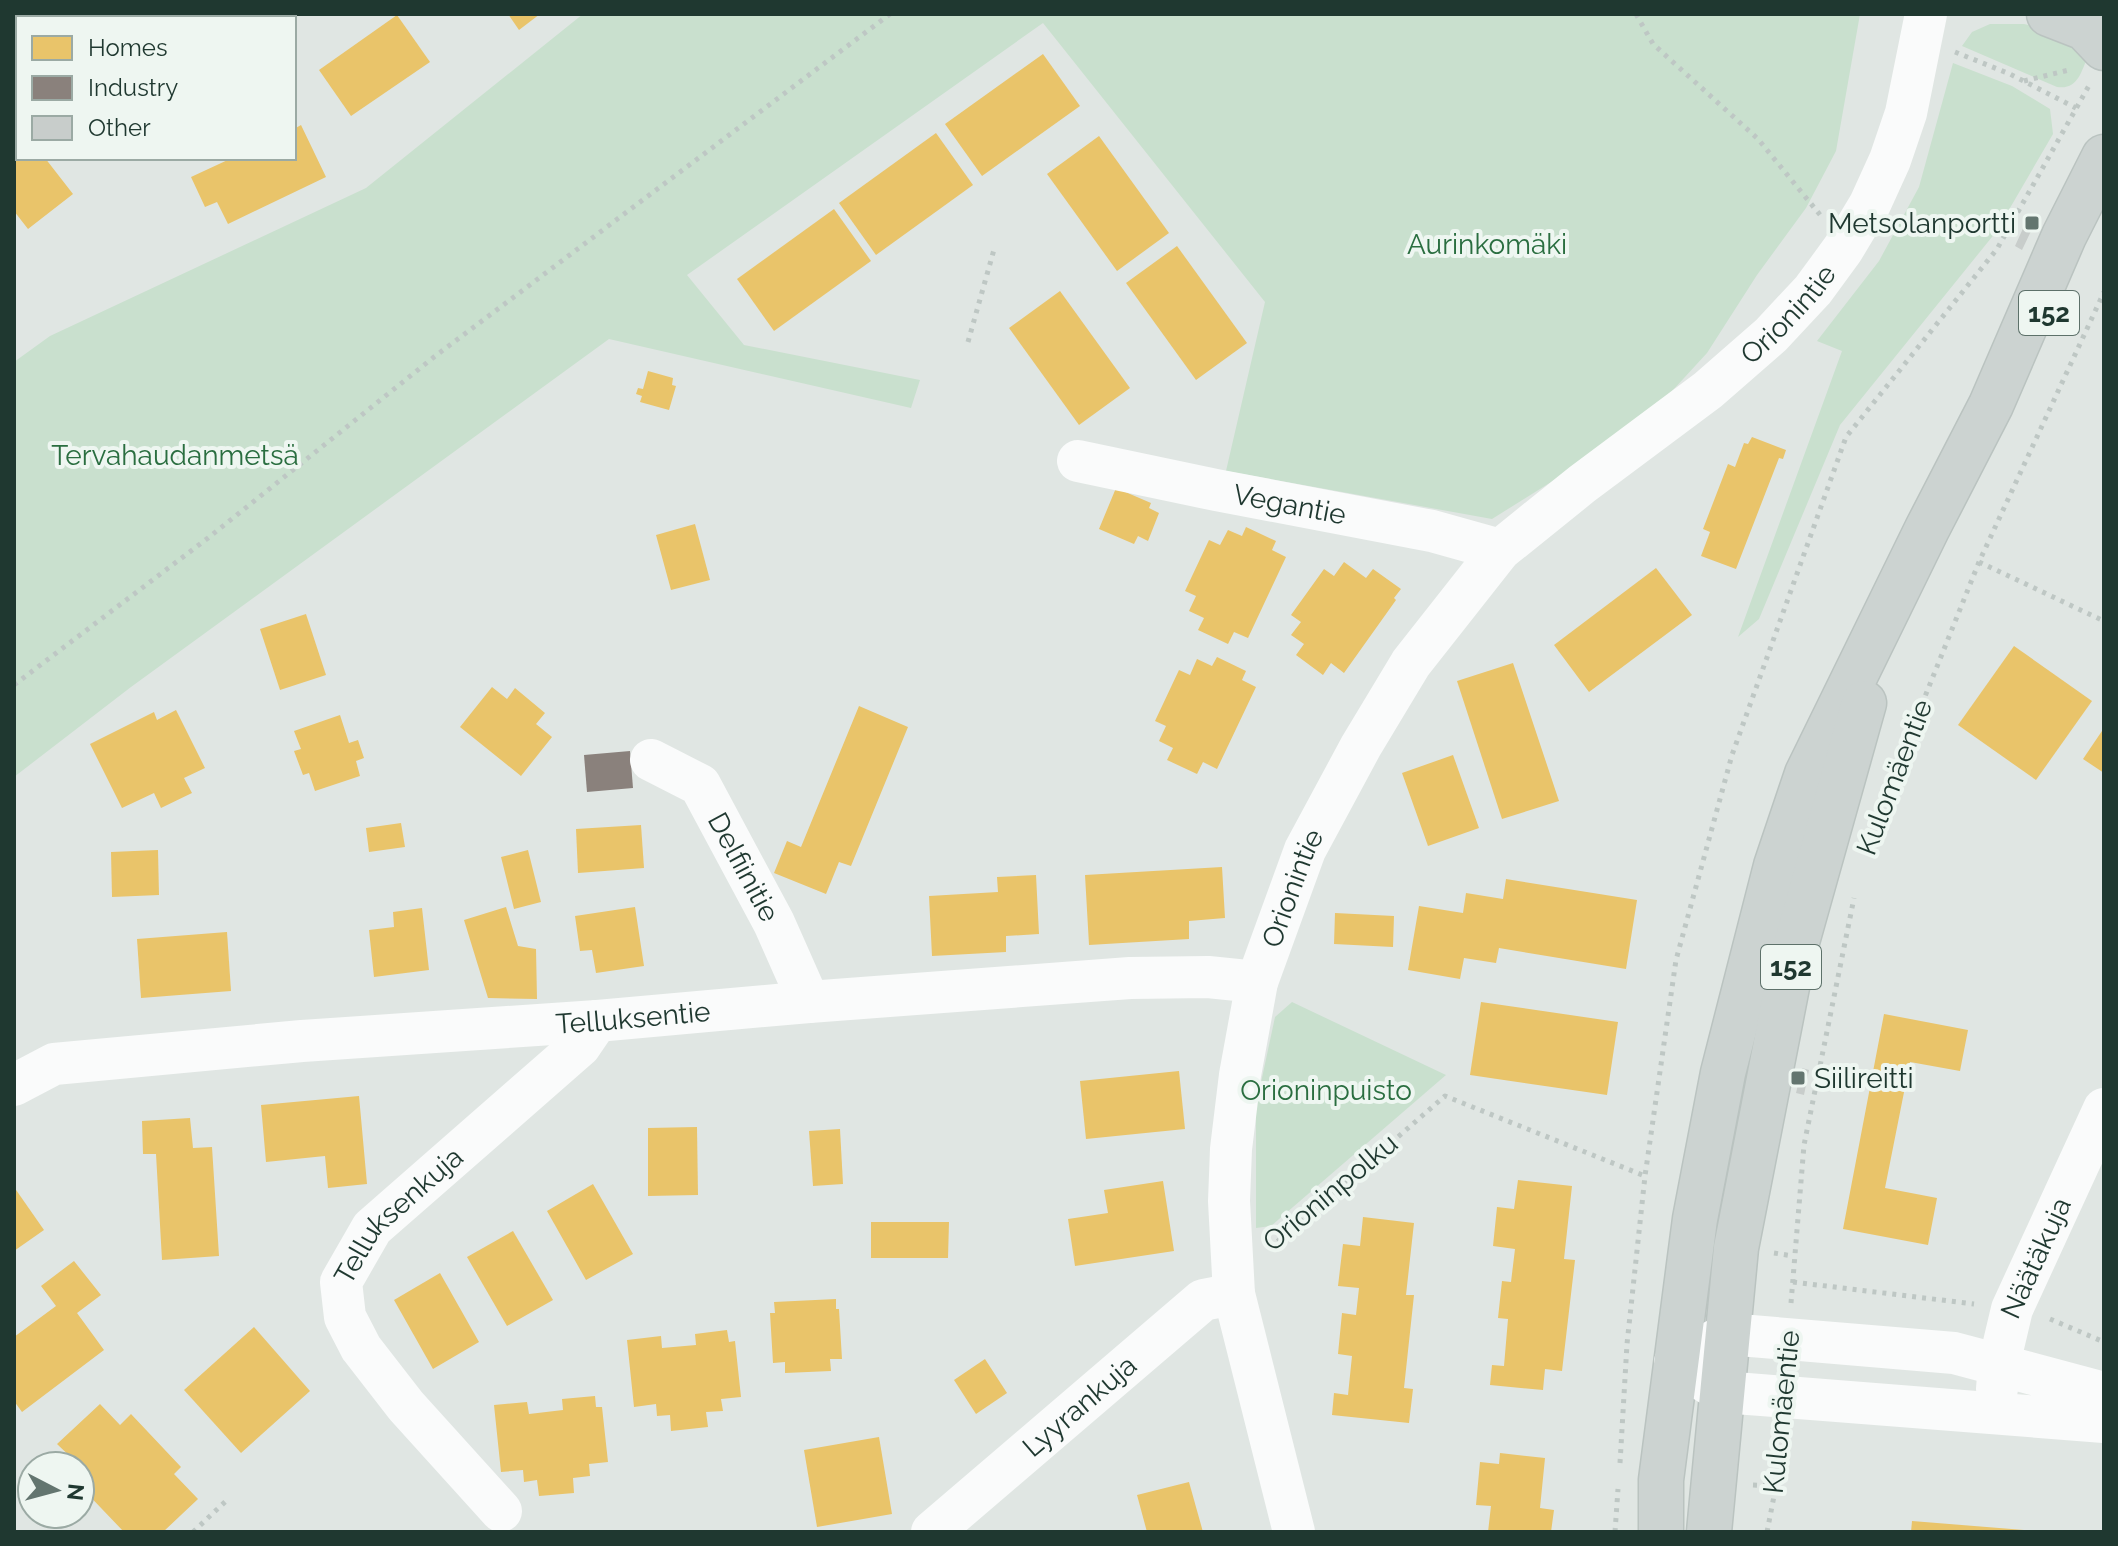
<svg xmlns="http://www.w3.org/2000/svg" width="2118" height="1546" viewBox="0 0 2118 1546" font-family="Raleway,sans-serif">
<rect width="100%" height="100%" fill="#e0e6e3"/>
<g fill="#c9e0ce">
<polygon points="583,14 1860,14 1836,151 1806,208 1757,275 1707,353 1662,402 1575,467 1492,519 1226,471 1265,302 1043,23 687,275 744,345 920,380 911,408 609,339 131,687 14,777 14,362 50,336 366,188"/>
<path d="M1990,24H2024L2068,34L2088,56C2081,72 2078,90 2057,87L1962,46L1972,32Z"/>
<polygon points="1953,63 2012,86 2050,109 2053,134 1996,232 1840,425 1759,619 1738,637 1842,351 1817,341 1879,261 1919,187"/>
<polygon points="1292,1002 1446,1075 1271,1226 1256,1228 1256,1106 1275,1017"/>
</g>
<g fill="#e9c46a">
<polygon points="508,14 540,14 519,30"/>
<polygon points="397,15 430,62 351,116 319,70"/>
<polygon points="1043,54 1080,106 982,176 945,124"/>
<polygon points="14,118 18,123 18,158 45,158 73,194 28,229 14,211"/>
<polygon points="301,125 326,177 228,224 217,202 205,207 191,177 232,158 294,158 294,129"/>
<polygon points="936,133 973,185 876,255 839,203"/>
<polygon points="1099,136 1169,233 1117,271 1047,174"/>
<polygon points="834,209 871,261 774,331 737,279"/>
<polygon points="1177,246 1247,343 1196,380 1126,283"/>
<polygon points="1060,291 1130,388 1079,425 1009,328"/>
<polygon points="648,371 673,378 672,385 676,386 669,410 640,402 642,396 636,394 638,388 643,389"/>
<polygon points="1752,437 1786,450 1783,459 1779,458 1736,569 1701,556 1710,532 1703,529 1728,464 1735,467 1744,443 1748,444"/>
<polygon points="1116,488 1151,503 1149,508 1159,513 1148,541 1138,536 1134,544 1099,529"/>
<polygon points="695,524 710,580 671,590 656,535"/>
<polygon points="1246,527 1276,541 1272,550 1286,557 1248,638 1234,632 1228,644 1198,630 1204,618 1189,611 1196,596 1185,591 1209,540 1220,545 1228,530 1242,536"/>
<polygon points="1344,562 1366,578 1373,569 1401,589 1394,598 1396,600 1344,673 1331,663 1323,675 1296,655 1304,644 1291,635 1301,622 1291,615 1324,569 1334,576"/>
<polygon points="1656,568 1692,615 1589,692 1554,645"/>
<polygon points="306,614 326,675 280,690 260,629"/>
<polygon points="2014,646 2092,701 2036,780 1958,725"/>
<polygon points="1217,657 1246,671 1242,680 1256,687 1217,769 1203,762 1197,774 1167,760 1173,748 1159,741 1166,726 1155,721 1179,670 1190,675 1197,659 1212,666"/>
<polygon points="1513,663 1559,801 1502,819 1457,681"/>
<polygon points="492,687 507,699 515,688 545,713 536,724 552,737 521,776 460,727"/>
<polygon points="859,706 908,727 851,866 839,862 826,894 774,873 787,841 801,847"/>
<polygon points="176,710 205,768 184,778 192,793 161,808 154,793 122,808 90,744 154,712 157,720"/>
<polygon points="340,715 349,743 358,740 364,758 356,761 360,776 315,791 309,773 303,775 294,751 301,749 294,731"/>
<polygon points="2104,728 2104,773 2083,759"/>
<polygon points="1453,755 1479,828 1428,846 1402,773"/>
<polygon points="401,823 405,847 369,852 366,828"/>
<polygon points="641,825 644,868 578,873 576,829"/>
<polygon points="158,850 159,895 112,897 111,852"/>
<polygon points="528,850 541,902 514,909 501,857"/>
<polygon points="1222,867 1225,918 1189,921 1189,939 1089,945 1085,875"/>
<polygon points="1036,875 1039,934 1006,936 1006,952 932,956 929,896 998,892 997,877"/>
<polygon points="1506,879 1637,900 1626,969 1499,948 1496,963 1464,958 1460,979 1408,970 1419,906 1463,913 1466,893 1503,899"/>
<polygon points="506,907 518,946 536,949 537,999 488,998 464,920"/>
<polygon points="635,907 644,966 596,973 592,950 580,951 575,916"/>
<polygon points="422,908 429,970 374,977 369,930 394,927 393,912"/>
<polygon points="1335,913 1394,916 1393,947 1334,944"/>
<polygon points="227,932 231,991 141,998 137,939"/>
<polygon points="1481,1002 1618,1022 1607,1095 1470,1075"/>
<polygon points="1884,1014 1968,1030 1960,1071 1910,1062 1885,1188 1937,1198 1928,1245 1843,1229"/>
<polygon points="1179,1071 1185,1129 1086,1139 1080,1081"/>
<polygon points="359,1096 367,1184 328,1188 325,1156 266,1162 261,1105"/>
<polygon points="190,1118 193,1148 212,1147 219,1256 162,1260 156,1154 143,1154 142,1121"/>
<polygon points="697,1127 698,1195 648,1196 648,1128"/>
<polygon points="840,1129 843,1184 813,1186 809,1131"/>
<polygon points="1518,1180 1572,1186 1564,1259 1575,1260 1562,1371 1545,1369 1543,1390 1490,1385 1492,1365 1504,1366 1508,1319 1498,1318 1502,1281 1511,1282 1515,1249 1493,1246 1497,1207 1514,1209"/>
<polygon points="1163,1181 1174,1251 1075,1266 1068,1219 1108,1213 1104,1190"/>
<polygon points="593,1184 633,1254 586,1280 547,1211"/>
<polygon points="14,1187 44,1230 14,1251"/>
<polygon points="1363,1217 1414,1223 1406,1295 1414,1295 1404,1388 1413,1389 1409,1423 1332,1415 1334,1393 1348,1395 1352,1356 1338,1354 1342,1313 1356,1315 1359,1288 1338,1286 1343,1244 1360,1246"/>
<polygon points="871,1222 949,1222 948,1258 871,1258"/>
<polygon points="513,1231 553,1300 507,1326 467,1257"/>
<polygon points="74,1261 101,1295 77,1313 104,1350 22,1412 14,1401 14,1337 56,1306 41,1286"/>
<polygon points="440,1273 479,1342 433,1369 394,1300"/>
<polygon points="836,1299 836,1309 839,1309 842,1359 830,1359 831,1371 785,1373 785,1362 773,1363 770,1313 775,1313 774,1302"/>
<polygon points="254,1327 310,1391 241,1453 184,1390"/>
<polygon points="727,1330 729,1342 735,1341 741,1397 721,1399 723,1411 706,1412 708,1427 671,1431 670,1415 657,1416 656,1404 634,1407 627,1340 661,1336 662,1348 696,1345 695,1334"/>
<polygon points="985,1359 1007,1393 976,1414 954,1380"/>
<polygon points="595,1396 596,1407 602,1407 608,1462 589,1464 590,1476 573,1478 574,1493 539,1496 537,1480 524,1482 523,1470 501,1472 494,1405 527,1402 529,1414 563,1410 562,1399"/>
<polygon points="100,1404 120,1425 131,1414 181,1467 174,1474 198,1499 163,1532 124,1532 80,1486 80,1466 57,1444"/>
<polygon points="879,1437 892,1514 817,1527 804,1450"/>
<polygon points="1500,1453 1545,1458 1540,1508 1554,1510 1551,1532 1488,1532 1491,1506 1476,1505 1480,1462 1499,1464"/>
<polygon points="1189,1482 1203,1532 1147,1532 1137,1495"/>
<polygon points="1912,1521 2024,1530 2024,1532 1911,1532"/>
</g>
<polygon fill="#8a817c" points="630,751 633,788 587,792 584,755"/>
<g fill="#c8cdcb">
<polygon points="2025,224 2033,227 2022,250 2015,246"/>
<polygon points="1802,1068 1809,1070 1804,1095 1796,1093"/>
</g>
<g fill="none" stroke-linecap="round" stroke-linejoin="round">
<g stroke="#bac3c0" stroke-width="47">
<g id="primary">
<polyline points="2049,14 2085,28 2104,48"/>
<polyline points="1661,1532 1661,1480 1695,1219 1723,1073 1776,866 1807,774 1927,529 1991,405 2064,236 2104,157"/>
<polyline points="1709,1532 1736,1248 1793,956 1864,703"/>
</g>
</g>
<g stroke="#bec7c4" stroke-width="5" stroke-dasharray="4 6" stroke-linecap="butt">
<polyline points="1636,14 1653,44 1758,139 1821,216"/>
<polyline points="1955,52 2010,74 2076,108"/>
<polyline points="2024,81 2069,70"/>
<polyline points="968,342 995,246"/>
<polyline points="1979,562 2104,621"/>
<polyline points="14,685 208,538 434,357 890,14"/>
<polyline points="1877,816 1979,562 2104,292"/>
<polyline points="1270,1248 1445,1096 1645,1176"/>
<polyline points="1774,1253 1793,1256"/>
<polyline points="1793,1282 1974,1304"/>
<polyline points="1791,1303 1804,1145 1854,898"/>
<polyline points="2050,1319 2104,1342"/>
<polyline points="1620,1463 1627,1344 1645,1176 1676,960 1732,755 1846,437 1997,249 2091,82"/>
<polyline points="1753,1485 1776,1486"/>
<polyline points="193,1532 227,1500"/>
<polyline points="1615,1532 1618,1489"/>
<polyline points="1767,1532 1776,1486 1781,1432"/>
</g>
<g stroke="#fafbfb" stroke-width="42">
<polyline points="89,18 94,14"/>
<polyline points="14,69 18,67"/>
<path id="s1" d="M1078,461L1216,490L1432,531L1500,550"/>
<path id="s2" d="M651,760L700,785L774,923L809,1002"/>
<path id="s3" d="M14,1085L54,1064L302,1041L597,1021L809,1002L1130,978L1208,977L1257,982"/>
<path id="s4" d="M1997,1389L1999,1364L2012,1309L2104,1109"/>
<polyline points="2104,1393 1954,1353 1727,1334 1675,1362 1722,1392 2104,1422"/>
<path id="s5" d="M501,1511L406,1406L361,1348L345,1317L341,1282L372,1228L580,1046L597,1021"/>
<path id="s6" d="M932,1532L1203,1300L1234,1294"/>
<path id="s7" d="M1294,1532L1234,1294L1229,1201L1231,1149L1240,1075L1257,982L1305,850L1361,746L1411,663L1500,550L1582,484L1708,390L1771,335L1813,290L1843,249L1870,204L1890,160L1906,113L1926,14"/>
</g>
<use href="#primary" stroke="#ccd3d1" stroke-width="44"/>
</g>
<g fill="#63756f" stroke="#eef6f1" stroke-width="3">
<rect x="2024" y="215" width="16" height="16" rx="4"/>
<rect x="1790" y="1070" width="16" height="16" rx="4"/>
</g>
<g text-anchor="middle" stroke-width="8" stroke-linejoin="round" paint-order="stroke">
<g fill="#eef6f1" stroke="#5d716a" stroke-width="2">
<rect x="2019" y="291" width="60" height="44" rx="6"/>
<rect x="1761" y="945" width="60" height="44" rx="6"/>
</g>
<g font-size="26" font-weight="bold" fill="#1f3830">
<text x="2049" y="322">152</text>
<text x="1791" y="976">152</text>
</g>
<g font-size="28" fill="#1f3830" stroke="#eef6f1" text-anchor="end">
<text x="2016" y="233">Metsolanportti</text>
<text x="1814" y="1088" text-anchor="start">Siilireitti</text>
</g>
<g font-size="28" fill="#2a6e40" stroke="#eef6f1">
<text x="1487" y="254">Aurinkomäki</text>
<text x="175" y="465">Tervahaudanmetsä</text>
<text x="1326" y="1100">Orioninpuisto</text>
</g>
<g font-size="28" fill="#1f3830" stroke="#eef6f1">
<text dy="10" stroke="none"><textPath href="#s7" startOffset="1432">Orionintie</textPath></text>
<text dy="10" stroke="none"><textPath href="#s1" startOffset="216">Vegantie</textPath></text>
<text transform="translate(1894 777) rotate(-69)" y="10">Kulomäentie</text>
<text dy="10" stroke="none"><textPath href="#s2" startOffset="148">Delfiinitie</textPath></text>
<text dy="10" stroke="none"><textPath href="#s7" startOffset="660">Orionintie</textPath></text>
<text dy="10" stroke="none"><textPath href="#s3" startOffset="626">Telluksentie</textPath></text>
<text transform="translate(1330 1192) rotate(-40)" y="10">Orioninpolku</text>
<text dy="10" stroke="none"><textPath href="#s5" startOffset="374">Telluksenkuja</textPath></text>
<text dy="10" stroke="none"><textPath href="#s4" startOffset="138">Näätäkuja</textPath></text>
<text dy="10" stroke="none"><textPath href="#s6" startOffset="194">Lyyrankuja</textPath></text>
<text transform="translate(1781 1412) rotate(-84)" y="10">Kulomäentie</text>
</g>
</g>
<rect width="2118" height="1546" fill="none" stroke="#1f3830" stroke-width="32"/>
<rect x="16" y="16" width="280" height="144" fill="#eef6f1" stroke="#9baaa4" stroke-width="2"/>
<rect x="32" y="36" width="40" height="24" fill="#e9c46a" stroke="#9baaa4" stroke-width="2"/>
<text x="88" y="56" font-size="24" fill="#1f3830">Homes</text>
<rect x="32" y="76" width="40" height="24" fill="#8a817c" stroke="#9baaa4" stroke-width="2"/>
<text x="88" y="96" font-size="24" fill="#1f3830">Industry</text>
<rect x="32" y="116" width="40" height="24" fill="#c8cdcb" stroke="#9baaa4" stroke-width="2"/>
<text x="88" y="136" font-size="24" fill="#1f3830">Other</text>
<g transform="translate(56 1490) rotate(96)"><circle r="38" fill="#eef6f1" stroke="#9baaa4" stroke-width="2"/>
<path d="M0-6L14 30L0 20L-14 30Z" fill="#63756f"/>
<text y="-12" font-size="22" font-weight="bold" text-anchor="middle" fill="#1f3830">N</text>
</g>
</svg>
